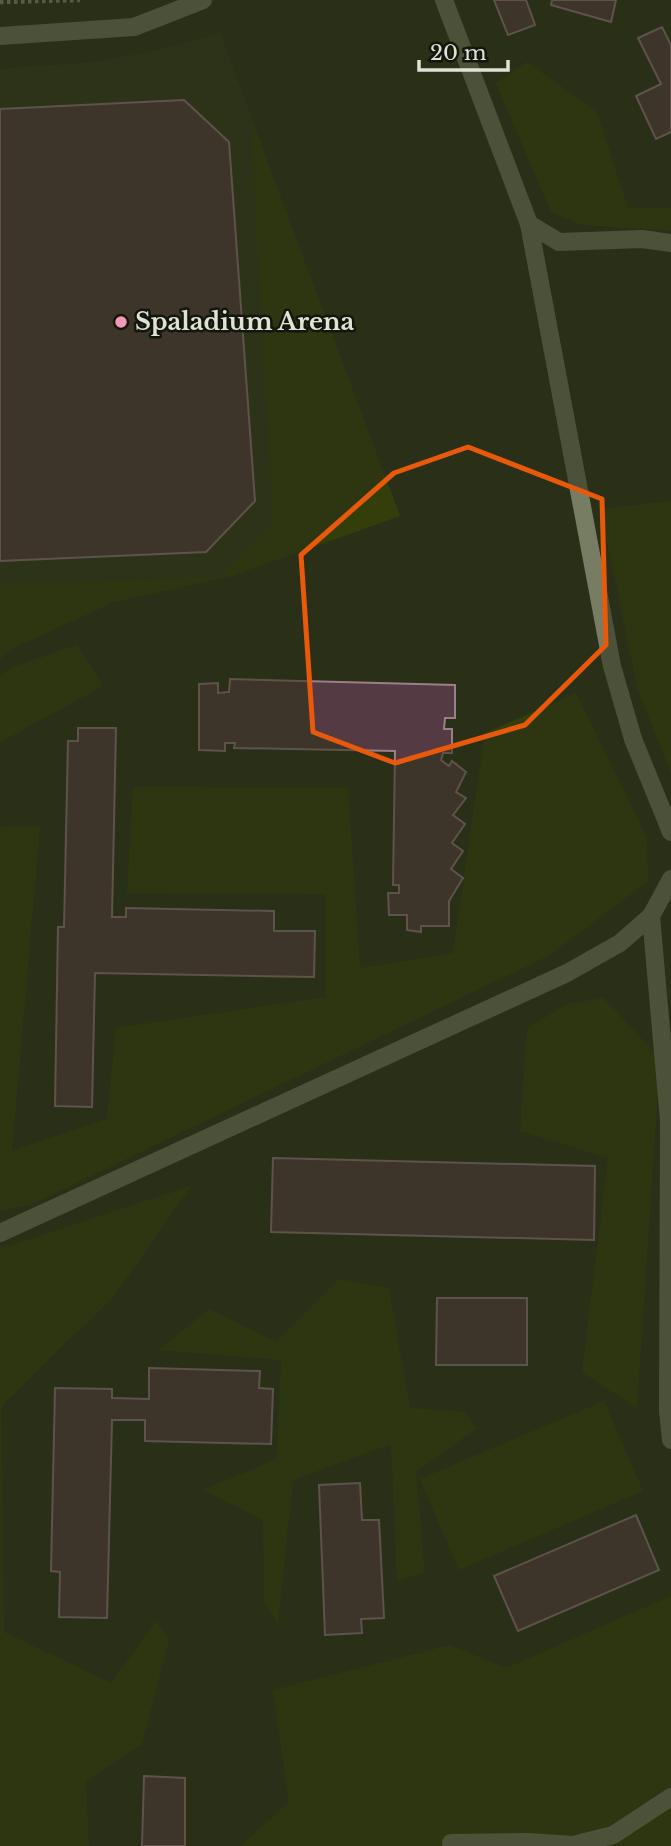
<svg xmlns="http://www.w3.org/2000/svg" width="671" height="1846" viewBox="0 0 671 1846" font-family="'Libre Baskerville',serif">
<rect width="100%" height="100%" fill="#2a2f18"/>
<polygon fill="#32391b" points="220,33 400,516 231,576 114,602 11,649 0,659 0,69 94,62 154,51"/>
<g fill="#343e0b">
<polygon points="527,62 597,112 628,208 671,208 671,231 582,225 551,212 496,83"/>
<polygon points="251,120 400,516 231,576 114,602 11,649 0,659 0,585 221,577 273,525"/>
<polygon points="671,501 671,773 638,690 600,509"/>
<polygon points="77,645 103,686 0,742 0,678 10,668"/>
<polygon points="576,693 647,837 648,881 550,955 33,1204 0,1211 0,827 40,826 12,1151 107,1119 116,1028 326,997 326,894 127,893 133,787 348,788 360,968 453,953 485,733"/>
<polygon points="603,998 660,1058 637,1408 582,1372 608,1158 520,1131 527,1029 567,1004"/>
<polygon points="191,1186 114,1296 1,1406 4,1632 111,1683 157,1621 169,1640 142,1744 86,1781 89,1846 0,1846 0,1249"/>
<polygon points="339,1279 389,1288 410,1408 464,1412 477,1428 416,1472 425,1572 397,1581 391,1444 293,1480 278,1624 264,1602 263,1520 203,1490 277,1459 281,1360 159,1350 209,1309 276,1342"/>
<polygon points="604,1401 643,1491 459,1570 420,1479"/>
<polygon points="671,1596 671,1846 241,1846 289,1802 273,1690 450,1645 506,1668"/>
</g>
<g fill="#543a42" stroke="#9c7e87" stroke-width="2">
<polygon points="494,0 526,0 535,25 508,35"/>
<polygon points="552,0 616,0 611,22 551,5"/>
<polygon points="662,27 671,45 671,132 656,139 636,96 661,84 638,38"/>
<polygon points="184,100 229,142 255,501 206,552 0,561 0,109"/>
<polygon points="230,679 455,685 455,718 445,718 444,729 452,729 452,753 443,753 441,760 449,766 452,761 466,772 456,792 466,798 453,815 465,824 452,843 463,851 451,869 463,878 449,901 449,926 421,926 421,932 407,930 407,915 389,915 388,893 399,893 399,885 393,885 395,751 234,748 235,743 225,743 225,751 199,750 199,684 218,683 218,693 229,692"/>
<polygon points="78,728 116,728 112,917 126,917 126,908 274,911 274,931 315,931 314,977 95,973 92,1107 55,1106 58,927 64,927 68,741 78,741"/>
<polygon points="273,1158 595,1166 594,1240 271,1232"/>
<polygon points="437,1298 527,1298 527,1365 436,1365"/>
<polygon points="149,1368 260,1371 259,1388 273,1389 271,1444 145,1441 145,1420 112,1420 107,1618 59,1617 60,1572 51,1571 55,1388 112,1389 112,1398 149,1399"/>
<polygon points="360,1483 362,1520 379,1520 384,1618 361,1619 362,1633 325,1635 319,1485"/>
<polygon points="636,1515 659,1570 518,1631 494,1576"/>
<polygon points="144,1776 185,1778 185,1846 142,1846"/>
</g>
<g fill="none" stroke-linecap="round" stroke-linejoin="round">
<polyline stroke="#8c917e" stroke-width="4.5" stroke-dasharray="3.5 3.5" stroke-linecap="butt" points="0,2 80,0"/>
<g stroke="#767d63" stroke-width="18">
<polyline points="444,0 529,224 612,666 633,739 671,832"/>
<polyline points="0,36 134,27 203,0"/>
<polyline points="529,224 559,242 642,239 671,243"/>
<polyline points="651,916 669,1120 668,1411 671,1440"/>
<polyline points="0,1233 567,973 620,943 651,916 671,879"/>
<polyline points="451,1843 528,1842 573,1845 613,1835 671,1797"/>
</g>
</g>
<path d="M0 0H671V1846H0ZM468,447L602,499L606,645L525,725L395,763L313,732L301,555L394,473Z" fill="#2a2f18" fill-opacity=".55" fill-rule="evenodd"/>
<path fill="none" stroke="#e8590c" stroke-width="5" stroke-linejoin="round" d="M468,447L602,499L606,645L525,725L395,763L313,732L301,555L394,473Z"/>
<circle fill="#f09ab7" stroke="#13160c" stroke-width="2.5" cx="121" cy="322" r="7"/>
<g text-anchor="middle" stroke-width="5" stroke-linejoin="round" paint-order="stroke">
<g font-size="24" font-weight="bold" fill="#dfe3d5" stroke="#13160c" text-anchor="start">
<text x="135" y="330">Spaladium Arena</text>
</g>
</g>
<path d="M419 60v10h89v-10" fill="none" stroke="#dfe3d5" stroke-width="3.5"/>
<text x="430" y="60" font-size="21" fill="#dfe3d5" stroke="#13160c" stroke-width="5" paint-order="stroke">20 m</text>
</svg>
